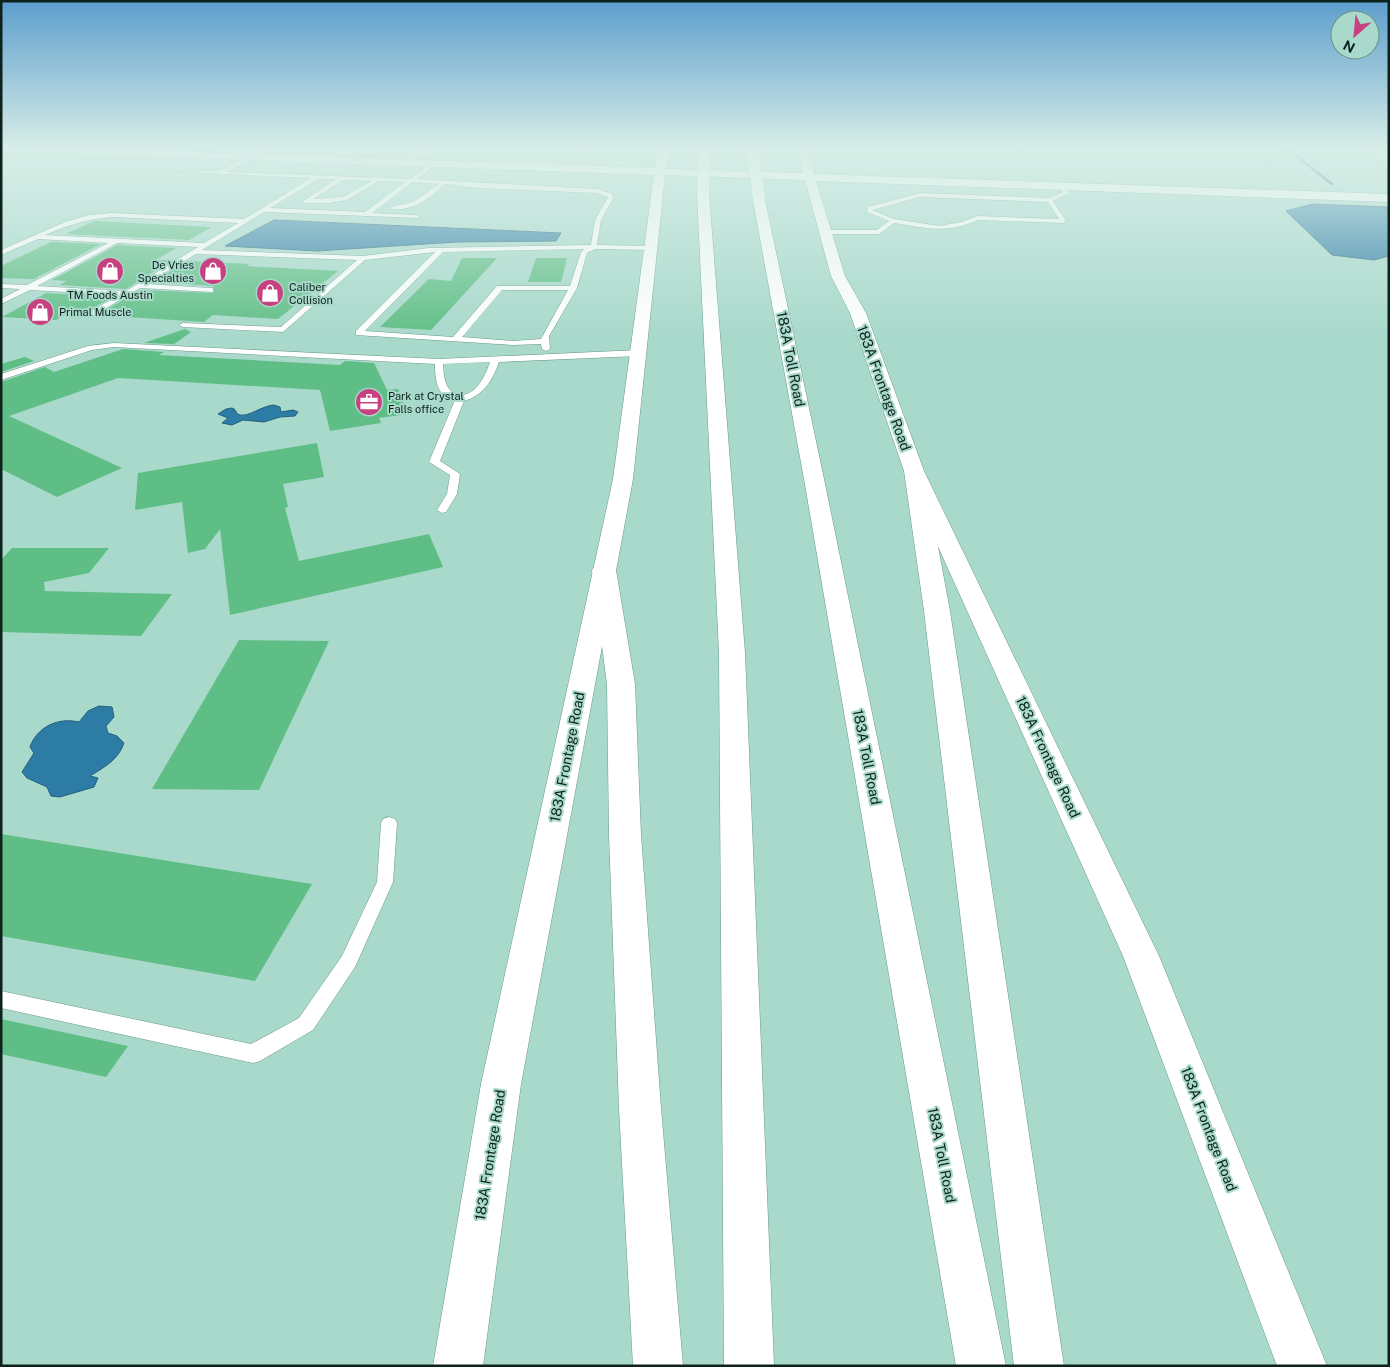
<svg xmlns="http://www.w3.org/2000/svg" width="1390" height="1367" viewBox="0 0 1390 1367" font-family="'Public Sans',sans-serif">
<rect width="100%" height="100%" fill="#a8d9cb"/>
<g fill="#2c7ca5" stroke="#23617c">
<polygon points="1313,204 1389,207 1389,256 1374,260 1332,255 1286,211"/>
<polygon points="274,220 561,233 556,241 457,242 317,251 225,246"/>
<path d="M274,405L280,407L281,412L293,410L298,412L295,416L280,417L264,422L243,420L232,425L222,423L228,418L218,414L226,409L232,408C238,410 234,413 240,415C249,417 261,406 274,405Z"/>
<path d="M99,706L112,707L114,717L106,726L108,733L117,736L124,743C118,760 106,766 90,776L98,778L94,787L60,797L51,796L47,787L27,778L22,772L34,753L30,747C37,727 58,717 79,722L88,711Z"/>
</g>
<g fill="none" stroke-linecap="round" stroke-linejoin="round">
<polygon fill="#23617c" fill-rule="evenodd" points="1284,148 1288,148 1333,183 1333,185 1331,185"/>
</g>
<g fill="#5fbe85">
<polygon points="94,221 212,227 189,240 66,234"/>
<polygon points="51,242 101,244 34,279 1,278 1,266"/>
<polygon points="117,245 176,248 156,260 172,260 126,289 59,285 67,281 52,280"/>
<polygon points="462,258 497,258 431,330 380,327 429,279 451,281"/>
<polygon points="536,258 567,258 561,282 528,282"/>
<polygon points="188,261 250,264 246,266 338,271 278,319 213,315 204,322 97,315 140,290 214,293 213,286 152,282"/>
<polygon points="46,293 113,297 87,311 86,315 67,314 56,320 2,317"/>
<polygon points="185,329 191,332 174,344 144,343"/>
<polygon points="123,349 164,352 159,355 340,365 345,361 374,363 387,390 398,389 408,414 379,418 381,423 330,431 320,390 118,378 9,416 122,468 57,497 1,469 1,382 45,367 54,372"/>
<polygon points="25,357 34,361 1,372 1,364"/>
<polygon points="317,443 324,477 283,484 288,507 285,508 299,561 429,534 443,567 230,615 220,529 205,549 188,553 182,502 135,510 138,473"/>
<polygon points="12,548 109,548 89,573 44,582 45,591 172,594 141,636 1,632 1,560"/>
<polygon points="239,640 329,641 259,790 152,789"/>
<polygon points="1,834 312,884 255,981 1,936"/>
<polygon points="1,1019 128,1046 106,1077 1,1054"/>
</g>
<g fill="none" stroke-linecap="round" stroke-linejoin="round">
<g stroke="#6b9a8d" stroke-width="1">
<g id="service">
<polygon points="494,148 587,148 577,152"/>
<path d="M251,155L253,158L227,172L410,179L435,161L437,164L417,179L596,189L611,193L614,197L601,220L597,245L652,246L655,248L652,250L595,249L587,253L577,288L549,336L550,349L546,351L542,349L541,344L513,345L356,335V331L435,252L365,260L283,332L183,327L179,325L183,323L281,327L357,260L196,254L146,284L210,288H213V292L140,288L91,317H88V313L119,295L30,290L1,304V299L20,289L1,288V284L27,285L108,243L38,239L1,255V250L65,222L89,215L112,213L244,219L311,178L179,172L219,171ZM318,179H336L303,201V203H329L347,200L379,181L405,182L365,212L270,208ZM343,180L372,181L343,197L313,199ZM412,182L439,184L413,202L391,207V209C414,212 430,197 446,184L477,188L596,193L608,197L595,220L591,245L429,248L363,256L202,250L264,212L419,218L417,215L372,213ZM112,217L238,223L204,243L45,235C68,225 87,219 112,217ZM117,243L198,247L126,291L37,286ZM584,249L581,252L570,286H497L453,337L365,331L443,252ZM502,290H568L541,339L513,341L462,337Z"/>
<path d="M1063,184L1069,193L1053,201L1066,221L1063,223L978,220C948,234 925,228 894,223L879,234H824L821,232L824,230H877L889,221L867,212L868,207L920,193L1049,198L1063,192L1060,186ZM920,197L1048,202L1059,219L977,216L962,222L939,226L894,219L872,210Z"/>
<path d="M114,343L439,359L639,350L643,353L639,356L499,362C492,381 484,395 464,401L440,461L460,474L457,494L446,512L442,513L437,510L447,494L450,475L429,462L455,400C437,397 435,380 435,364L114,347L92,350L1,380V374L88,346ZM490,362C484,379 475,398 455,395C444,386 444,377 443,364Z"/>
<polygon points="389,817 395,819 397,823 393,882 355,967 313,1030 260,1061 253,1063 1,1008 1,991 251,1044 299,1018 342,956 377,882 381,823 383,819"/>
</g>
</g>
<g stroke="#6b9a8d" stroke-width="1">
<g id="minor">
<polygon points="260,148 272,148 261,154 256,151"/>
<polygon points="420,148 431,148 417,159 409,159 409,155"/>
<polygon points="1362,148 1374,148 1389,156 1389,163"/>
</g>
</g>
<g stroke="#6b9a8d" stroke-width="1">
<polygon id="secondary" points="3,148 83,148 655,168 659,148 669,148 666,169 803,173 798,148 808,148 814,174 1389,194 1389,202 816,181 845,276 866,313 924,471 1159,956 1327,1366 1277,1366 1123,956 904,471 850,313 831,276 805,180 665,175 633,479 521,1084 483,1366 433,1366 481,1084 613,479 654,175 8,151"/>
</g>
<g stroke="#6b9a8d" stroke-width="1">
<g id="motorway">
<polygon points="703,191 709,194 745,653 774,1366 724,1366 719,653 697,194"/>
<polygon points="759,196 765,200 824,479 1006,1366 956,1366 804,479 753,200"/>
<polygon points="914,465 921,467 924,471 950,611 1064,1366 1014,1366 924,611 904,471 907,467"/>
<polygon points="604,563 612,565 616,570 635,684 641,835 661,1108 683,1366 633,1366 619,1108 609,835 607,684 592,570 596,565"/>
</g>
</g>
<use href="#service" fill="#fff" fill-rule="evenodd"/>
<use href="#minor" fill="#fff" fill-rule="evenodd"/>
<use href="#secondary" fill="#fff" fill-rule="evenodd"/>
<use href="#motorway" fill="#fff" fill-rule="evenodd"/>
<g stroke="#6b9a8d" stroke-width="12" stroke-linecap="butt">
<g id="motorway-bridge">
<polyline points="753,148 759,200"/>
<polyline points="703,194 704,148"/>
</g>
</g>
<use href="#motorway-bridge" stroke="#fff" stroke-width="12"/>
</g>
<linearGradient id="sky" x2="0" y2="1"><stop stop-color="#5d9ecd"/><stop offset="0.44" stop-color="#d8eee8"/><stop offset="1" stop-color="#d8eee8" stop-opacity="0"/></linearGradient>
<rect width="1390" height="339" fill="url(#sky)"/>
<defs>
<g id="shop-disc" transform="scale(1.4375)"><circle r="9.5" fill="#c74080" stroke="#a8d9cb"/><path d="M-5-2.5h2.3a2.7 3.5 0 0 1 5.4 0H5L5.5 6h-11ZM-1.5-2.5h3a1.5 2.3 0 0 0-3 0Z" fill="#fff"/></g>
<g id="office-disc" transform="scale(1.4375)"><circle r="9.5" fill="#c74080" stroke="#a8d9cb"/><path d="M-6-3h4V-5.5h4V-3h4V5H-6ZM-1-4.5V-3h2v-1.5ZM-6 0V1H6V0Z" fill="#fff"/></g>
</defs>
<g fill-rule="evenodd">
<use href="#shop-disc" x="110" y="271"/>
<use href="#shop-disc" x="213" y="271"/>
<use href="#shop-disc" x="270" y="293"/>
<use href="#shop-disc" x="40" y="312"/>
<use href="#office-disc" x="369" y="402"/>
</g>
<g text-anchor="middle" stroke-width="4" stroke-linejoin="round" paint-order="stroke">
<g font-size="11" fill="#0e221d" stroke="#a8d9cb" text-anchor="start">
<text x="194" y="269" text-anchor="end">De Vries<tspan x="194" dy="13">Specialties</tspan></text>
<text x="289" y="291">Caliber<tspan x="289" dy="13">Collision</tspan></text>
<text x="110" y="299" text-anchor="middle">TM Foods Austin</text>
<text x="59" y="316">Primal Muscle</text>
<text x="388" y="400">Park at Crystal<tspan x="388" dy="13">Falls office</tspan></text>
</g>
<g font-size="14" fill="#0e221d" stroke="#a8d9cb">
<text transform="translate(791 359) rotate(79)" y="5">183A Toll Road</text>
<text transform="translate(884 388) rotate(70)" y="5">183A Frontage Road</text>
<text transform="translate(567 757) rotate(-79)" y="5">183A Frontage Road</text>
<text transform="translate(867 757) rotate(79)" y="5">183A Toll Road</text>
<text transform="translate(1048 757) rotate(65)" y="5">183A Frontage Road</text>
<text transform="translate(1209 1129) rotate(69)" y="5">183A Frontage Road</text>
<text transform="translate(490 1155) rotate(-81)" y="5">183A Frontage Road</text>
<text transform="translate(942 1155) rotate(79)" y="5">183A Toll Road</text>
</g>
</g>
<rect width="1390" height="1367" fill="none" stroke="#0e221d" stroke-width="5"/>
<g transform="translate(1355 35) rotate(207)"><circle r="24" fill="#a8d9cb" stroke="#6a9085"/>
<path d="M0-4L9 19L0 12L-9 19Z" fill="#c74080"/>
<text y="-8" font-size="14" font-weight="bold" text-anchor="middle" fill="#0e221d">N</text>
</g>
</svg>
